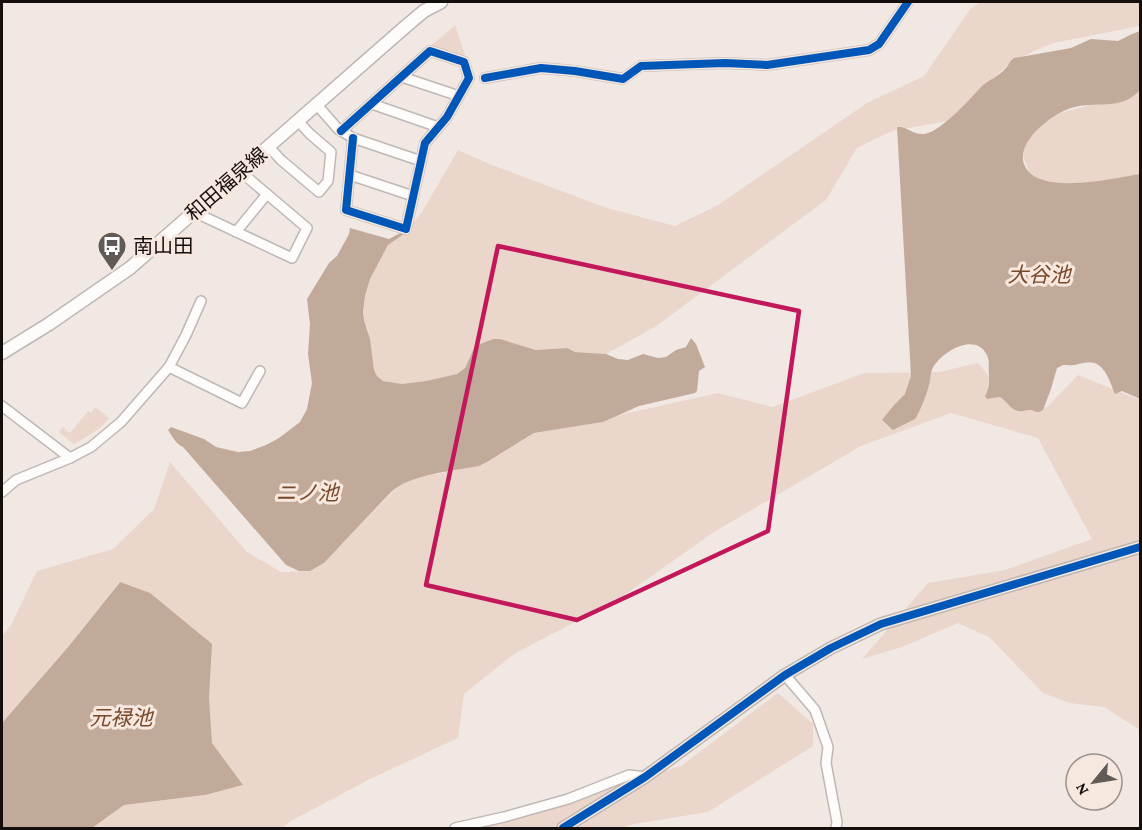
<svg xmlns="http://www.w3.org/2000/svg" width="1142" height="830" viewBox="0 0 1142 830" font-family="'Crimson Pro','Noto Sans JP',serif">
<rect width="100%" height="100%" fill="#f1e8e4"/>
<g fill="#ebd6cb">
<polygon points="981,2 1140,2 1140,26 1053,43 1012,61 948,121 892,131 857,148 826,200 655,327 606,354 575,352 567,348 536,350 500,339 493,339 475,346 465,368 457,374 426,381 402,384 383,381 377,376 374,370 368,330 364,320 363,312 365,296 370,279 388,245 404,234 422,212 458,150 492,165 607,208 675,226 718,205 867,103 924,76 971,8"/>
<polygon points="455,25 466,58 431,46"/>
<polygon points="1140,81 1140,181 1064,185 1032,180 1020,148 1049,116 1109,100"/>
<polygon points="978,363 1016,410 1047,407 1078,375 1140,400 1140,730 1104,707 1069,703 1043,693 989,637 958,623 902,647 862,659 928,583 1005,570 1092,539 1038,438 951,413 861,446 714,532 619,599 514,654 464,694 458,738 370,779 289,822 283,828 92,828 124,805 205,795 243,785 212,743 209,697 119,582 69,646 2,723 2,636 11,625 37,571 113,549 154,509 170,462 247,552 281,572 310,571 324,563 397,487 416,478 479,466 487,462 535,433 603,422 615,416 718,393 773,407 864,373 939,372"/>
<path d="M95,407L109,418C101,429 87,437 74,444L59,432L63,427L70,433L88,411L91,413Z"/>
<polygon points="778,693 813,724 813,746 708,812 634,824 623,828 469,828 681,766"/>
</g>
<g fill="#c2aa9a">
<path d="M1140,31V90C1120,112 1096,100 1071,108C1051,114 1008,147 1028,171C1047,194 1115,178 1140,174V399L1122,391L1115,394C1109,380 1104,358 1083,363C1073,365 1074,366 1063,365L1057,368L1051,389L1043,410C1034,415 1037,409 1028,410C1027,410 1025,411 1023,411C1014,413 1008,404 1002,398L999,397L987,399L985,396C990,387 989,383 989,374C988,367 990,361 987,355C976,333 947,349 936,363C931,369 931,373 930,380C928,392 921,409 915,419L893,430L882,420L895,404L905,394L911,376L897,127C907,126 913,135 924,134C941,132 970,99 982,86C989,80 999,76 1005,69C1009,65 1009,62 1014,58L1071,48L1091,39L1118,41L1132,34Z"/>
<path d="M350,228L389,239L402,232L404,234L388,245L370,279L365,296L363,312L364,320L370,339L374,370L377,376L383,381L402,384L426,381L457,374L465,368L475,346L493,339H500L536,350L567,348L575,352L606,354L618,359L628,360L643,354L658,358L666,357L676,350L686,347L691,338L696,344L705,367L699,371L697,391L695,393L639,406L603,422L534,433L487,462L479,466C453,471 411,474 391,492L324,563L310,571H299L286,565L183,447C176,444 172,436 168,430L171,427L204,439L216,447L238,452L250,451L266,445L279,438L300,422L307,409L312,383L308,354L310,324L307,299L329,263L337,256L349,234Z"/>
<polygon points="120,582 150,593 212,644 209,697 212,743 243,785 205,795 124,805 92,828 2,828 2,723 69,646"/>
</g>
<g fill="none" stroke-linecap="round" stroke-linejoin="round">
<g stroke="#beb8b4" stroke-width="12">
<g id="minor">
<polyline points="402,77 459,96"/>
<polyline points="485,78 541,68 575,71 623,79 641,66 725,63 767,65 869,50 879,44 908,2"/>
<polyline points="372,104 438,127"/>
<polyline points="317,105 338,129 353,138 421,161"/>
<polyline points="341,131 430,51 464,62 469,78 447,117 425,143 406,229 346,210 353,138"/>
<polyline points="269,147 281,160 319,192 328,181 331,152 310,134 298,121"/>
<polyline points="350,175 413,196"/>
<polyline points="194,212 292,258 307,228 241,172"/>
<polyline points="236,232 267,194"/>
<polyline points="169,367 242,403 260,371"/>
<polyline points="2,406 70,458"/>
<polyline points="2,492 16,480 70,458 91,447 121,422 169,367 186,335 201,301"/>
<polyline points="785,675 815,710 828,747 826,763 837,822 836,828"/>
<polyline points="455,828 504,817 568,799 629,775 645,777"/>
</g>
</g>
<g stroke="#beb8b4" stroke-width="14">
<polyline id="tertiary" points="563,828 645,777 785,675 831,648 881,624 1140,547"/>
</g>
<g stroke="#beb8b4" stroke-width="15">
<polyline id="secondary" points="2,353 49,324 130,268 405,27 424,11 441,2"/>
</g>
<use href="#minor" stroke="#fdfcfb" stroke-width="9"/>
<use href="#tertiary" stroke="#fdfcfb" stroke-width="10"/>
<use href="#secondary" stroke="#fdfcfb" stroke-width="12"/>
<g stroke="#f6e7df" stroke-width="11">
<g id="cycleway">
<polyline points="485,78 541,68 575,71 623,79 641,66 725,63 767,65 869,50 879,44 908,2"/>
<polyline points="341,131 430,51 464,62 469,78 447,117 425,143 406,229 346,210 353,138"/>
<polyline points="563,828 645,777 785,675 831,648 881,624 1140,547"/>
</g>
</g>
<use href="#cycleway" stroke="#0057b8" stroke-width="8"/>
</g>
<path fill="none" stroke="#c2185b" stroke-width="4.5" stroke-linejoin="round" d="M498,246L799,311L768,531L577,620L426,585Z"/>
<defs>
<g id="bus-pin" transform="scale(1.5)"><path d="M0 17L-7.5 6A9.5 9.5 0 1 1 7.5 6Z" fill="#615b58" stroke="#f6e7df"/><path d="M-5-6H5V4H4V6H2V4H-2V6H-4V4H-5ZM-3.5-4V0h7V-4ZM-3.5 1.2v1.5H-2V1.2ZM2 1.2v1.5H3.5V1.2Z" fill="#fff"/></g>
</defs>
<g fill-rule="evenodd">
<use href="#bus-pin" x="112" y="246"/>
</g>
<g text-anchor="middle" stroke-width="6" stroke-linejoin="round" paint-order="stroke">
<g font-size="20" fill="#140f0c" stroke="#f6e7df">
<text transform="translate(226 184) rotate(-41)" y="7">和田福泉線</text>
</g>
<g font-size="20" fill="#140f0c" stroke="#f6e7df" text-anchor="start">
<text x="133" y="253">南山田</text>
</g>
<g font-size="21" font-style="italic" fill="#77492a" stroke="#f6e7df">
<text x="1039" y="282">大谷池</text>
<text x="307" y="500">ニノ池</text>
<text x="121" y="725">元禄池</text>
</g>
</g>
<rect width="1142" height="830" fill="none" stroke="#140f0c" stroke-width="6"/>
<g transform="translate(1094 782) rotate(240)"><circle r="28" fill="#f6e7df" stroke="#9c918b" stroke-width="1.5"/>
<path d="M0-4.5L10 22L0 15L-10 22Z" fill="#615b58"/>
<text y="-9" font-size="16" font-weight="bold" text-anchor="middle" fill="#140f0c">N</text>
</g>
</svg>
